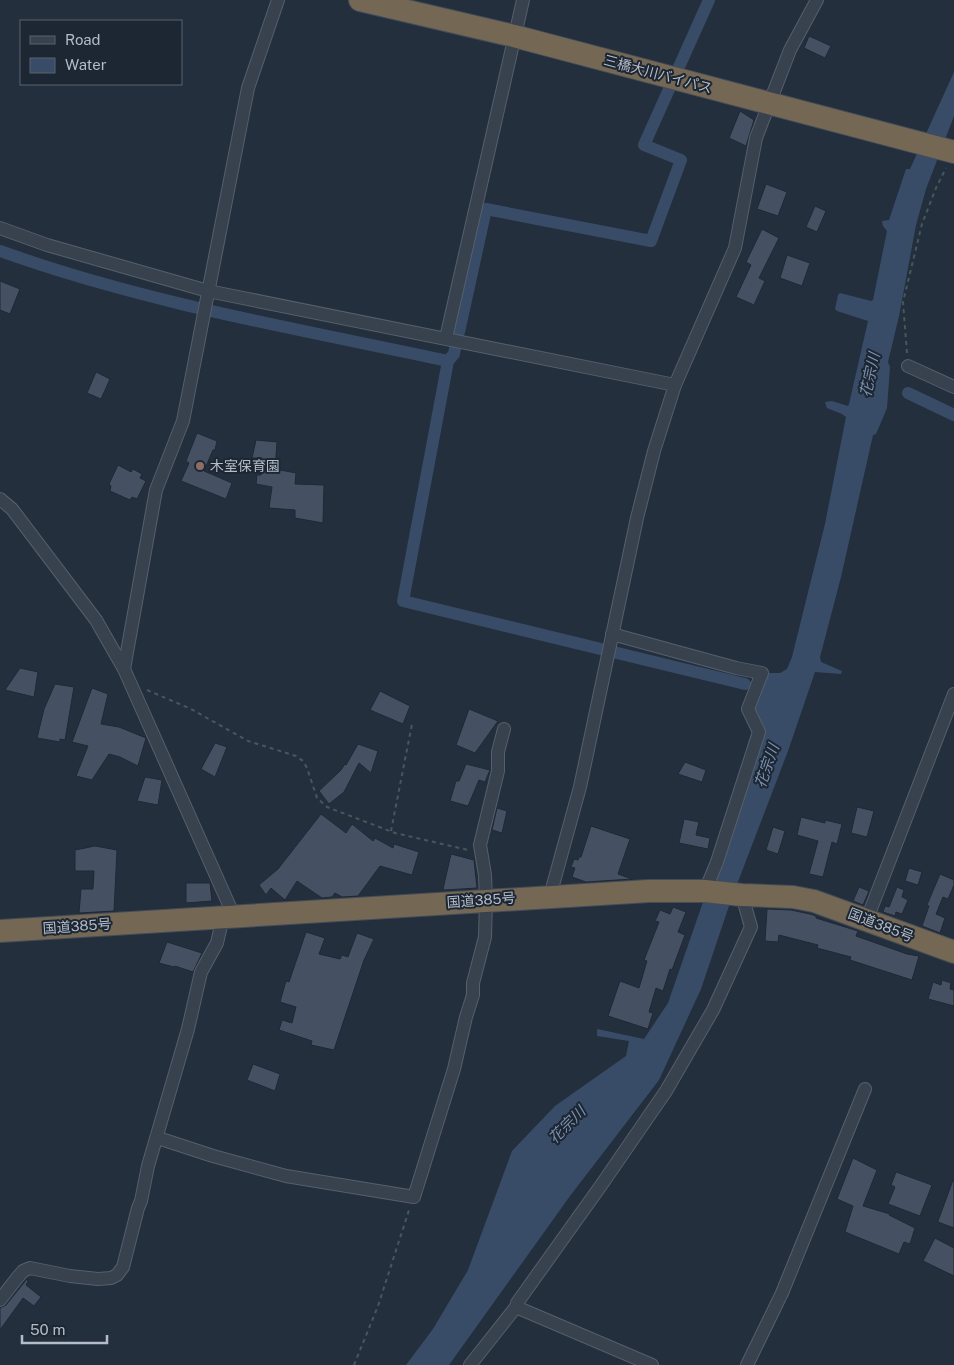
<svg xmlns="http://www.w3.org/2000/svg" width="954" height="1365" viewBox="0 0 954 1365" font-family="'Public Sans','Noto Sans JP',sans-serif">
<rect width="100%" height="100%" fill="#242f3e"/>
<polygon fill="#394c67" points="954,72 954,116 926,189 916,225 899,316 888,362 890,367 887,408 876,434 873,435 841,577 820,657 821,662 842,671 841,674 815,672 788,751 731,900 701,989 659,1080 570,1196 449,1365 406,1365 433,1329 468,1270 512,1151 555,1106 626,1056 629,1041 597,1036 597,1029 644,1039 668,1003 762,732 752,711 769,673 780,673 787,669 792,657 825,524 846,417 842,414 827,408 825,402 832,401 848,406 849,404 868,321 837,311 835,309 838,295 840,293 871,301 873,300 887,231 883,226 882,221 889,220 906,169 910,169"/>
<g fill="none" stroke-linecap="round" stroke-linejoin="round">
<g stroke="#394c67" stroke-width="12">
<path d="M0,251C145,303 298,329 448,361L403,601L745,684"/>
<polyline points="459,332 486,209 651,241 681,160 644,145 709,0"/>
<polyline points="448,361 454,354 455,349"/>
<polyline points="908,393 954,415"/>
</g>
</g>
<g fill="#455162" stroke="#1f2835">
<polygon points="809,36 831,46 825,58 804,48"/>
<polygon points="740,111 754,120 746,146 729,138"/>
<polygon points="766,184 787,192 778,216 757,209"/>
<polygon points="815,206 826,211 817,232 806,227"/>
<polygon points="762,229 779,238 759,278 765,281 754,305 736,297 751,265 746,262"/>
<polygon points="787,255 810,263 802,286 780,278"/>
<polygon points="0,281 20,289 10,314 0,310"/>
<polygon points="96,372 110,379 101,399 87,393"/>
<polygon points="197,433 217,441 215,450 213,450 204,471 232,483 226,499 181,481 189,463 186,461"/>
<polygon points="256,440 277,442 275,469 296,473 295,484 324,485 323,523 295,518 295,510 269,508 272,487 256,484 257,475 261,475 262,458 252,458"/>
<polygon points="118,465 131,472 133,469 142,474 140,478 146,481 137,499 132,497 130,500 110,491 111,486 109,484"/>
<polygon points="20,668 38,672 34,697 5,690"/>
<polygon points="55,684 74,687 65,740 60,739 60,742 37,738 44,709"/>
<polygon points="92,688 108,694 101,724 119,727 146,738 138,766 120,757 109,754 92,780 76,776 88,746 72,742"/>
<polygon points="380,691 410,706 403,724 370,710"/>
<polygon points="469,709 498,721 475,753 456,745"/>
<polygon points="215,743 227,747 215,777 201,769"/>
<polygon points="358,744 378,751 371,773 359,763 344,792 329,804 319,791 341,770 345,764 346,765"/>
<polygon points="685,762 706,770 702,782 678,774"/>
<polygon points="466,764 490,770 485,782 479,780 468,806 450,801 456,781 459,781"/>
<polygon points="145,777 162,780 158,805 137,801"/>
<polygon points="857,807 874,811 867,837 851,833"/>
<polygon points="497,808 507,811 502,833 492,830"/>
<polygon points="321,814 346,833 352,824 373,841 375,838 393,848 394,844 419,852 412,875 380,866 358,896 342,897 335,893 332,897 322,898 297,881 285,900 271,888 266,895 259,885 278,869"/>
<polygon points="801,817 825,823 825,820 842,824 837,844 832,842 823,877 809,874 818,841 797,835"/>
<polygon points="684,819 699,822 696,835 710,838 708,849 679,843"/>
<polygon points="591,826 630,839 618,874 632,879 586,882 572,877 575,868 571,867 574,859 578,860 579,857 581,857"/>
<polygon points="773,827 785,831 778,854 766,850"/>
<polygon points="95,846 117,850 114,911 79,913 81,889 93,889 94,871 75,871 75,850"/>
<polygon points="451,854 474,860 477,888 445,890 443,889"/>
<polygon points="909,868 922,872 918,885 905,881"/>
<polygon points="940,874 954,880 954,885 948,899 943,897 936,914 945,918 940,933 922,926 929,906 927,905"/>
<polygon points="186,883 210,883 212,901 186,903"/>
<polygon points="859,887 869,891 863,905 853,901"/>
<polygon points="897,887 904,890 902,897 908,900 902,914 896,912 895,916 883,912 885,906 889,907"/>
<polygon points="673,907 686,912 678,932 685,935 672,970 670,969 663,991 656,988 649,1012 653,1013 648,1029 608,1016 620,981 639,988 647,961 644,960 659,922 655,921 660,910 670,914"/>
<polygon points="767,909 791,910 810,914 816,916 816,918 858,931 856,936 907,954 919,956 912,980 850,960 851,957 817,948 818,945 779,935 778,942 765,941"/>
<polygon points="306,932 325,938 319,954 340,959 342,955 348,957 357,933 374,939 364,960 334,1050 311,1045 312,1041 279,1030 282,1020 292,1023 296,1007 280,1002 286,981 289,982"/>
<polygon points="167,942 202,953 193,972 175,966 174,967 159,963"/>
<polygon points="942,980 951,983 950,989 954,990 954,1006 928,999 933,982 941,985"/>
<polygon points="253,1064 280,1074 275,1091 247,1080"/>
<polygon points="853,1158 877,1170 863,1206 890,1214 889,1215 915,1228 910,1244 904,1242 899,1254 845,1232 853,1206 837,1199"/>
<polygon points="896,1172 932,1185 920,1216 888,1204 895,1187 891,1185"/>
<polygon points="953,1180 954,1180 954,1228 938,1222 938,1221"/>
<polygon points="935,1238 954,1248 954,1276 923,1261"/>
<polygon points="27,1279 28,1281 26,1285 41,1297 34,1306 23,1298 0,1330 0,1308 6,1305"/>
</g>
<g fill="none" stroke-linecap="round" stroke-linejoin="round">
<g stroke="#565f6c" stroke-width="14">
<g id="street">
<polyline points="0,228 47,245 208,291 675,385"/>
<polyline points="446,338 523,0"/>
<polyline points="908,366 954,387"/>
<polyline points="0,499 12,509 96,620 124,669 234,916"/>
<polyline points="612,634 736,668 762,673 748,709 759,732 717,862 705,891"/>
<polyline points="124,669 156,490 183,421 248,88 278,0"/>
<polyline points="550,896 580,787 637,518 654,451 675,385 735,248 756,138 790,50 817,0"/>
<polyline points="867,919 954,694"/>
<polyline points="158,1138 213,1156 286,1176 414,1197 454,1069 466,1017 473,995 473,983 485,937 486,900 485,875 480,845 498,771 498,752 504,729"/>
<polyline points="0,1300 17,1278 23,1271 30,1268 70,1276 98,1279 111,1278 117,1275 123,1267 138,1208 141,1201 148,1166 188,1029 201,972 217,943 223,917"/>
<polyline points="516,1307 652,1365"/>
<polyline points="470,1365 516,1307 517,1303 602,1184 666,1091 713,1010 751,927 742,895"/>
<polyline points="747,1365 782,1293 865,1089"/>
</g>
</g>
<g stroke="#434c59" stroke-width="24">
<g id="highway">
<polyline points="360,0 514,36 954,152"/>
<polyline points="0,931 649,891 705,891 742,895 793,897 814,901 954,952"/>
</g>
</g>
<g stroke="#44595c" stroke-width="2" stroke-dasharray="4 4" stroke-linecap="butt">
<polyline points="907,353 903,302 922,224 936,188 946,168"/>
<polyline points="147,690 191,709 248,741 296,756 303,761 307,768 317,798 327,807 395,833 468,850"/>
<polyline points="391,831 412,724"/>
<polyline points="354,1365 378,1306 410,1207"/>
</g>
<use href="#street" stroke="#38414e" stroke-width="12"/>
<use href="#highway" stroke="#746855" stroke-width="22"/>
</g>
<circle fill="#8d6e63" stroke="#1d2633" stroke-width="2" cx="200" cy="466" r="5"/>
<g text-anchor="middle" stroke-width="4" stroke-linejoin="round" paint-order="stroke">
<g font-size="14" fill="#b4bcc9" stroke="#1d2633">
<text transform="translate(658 74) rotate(15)" y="5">三橋大川バイパス</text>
<text transform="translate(481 900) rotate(-4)" y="5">国道385号</text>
<text transform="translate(881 925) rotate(21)" y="5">国道385号</text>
<text transform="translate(77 926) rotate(-4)" y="5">国道385号</text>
</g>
<g font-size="14" fill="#b4bcc9" stroke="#1d2633" text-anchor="start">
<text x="210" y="471">木室保育園</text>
</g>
<g font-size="15" font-style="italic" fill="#7c92b1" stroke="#1d2633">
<text transform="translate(870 375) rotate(-78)" y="5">花宗川</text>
<text transform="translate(767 766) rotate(-71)" y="5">花宗川</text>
<text transform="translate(567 1125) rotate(-45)" y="5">花宗川</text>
</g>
</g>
<rect x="20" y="20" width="162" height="65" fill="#1d2633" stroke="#59626f"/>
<rect x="30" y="36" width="25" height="8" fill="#38414e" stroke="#59626f"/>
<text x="65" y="45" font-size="15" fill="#b4bcc9">Road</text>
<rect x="30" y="58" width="25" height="15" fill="#394c67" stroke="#59626f"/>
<text x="65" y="70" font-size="15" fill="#b4bcc9">Water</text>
<path d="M22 1335v8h85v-8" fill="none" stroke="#b4bcc9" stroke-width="2.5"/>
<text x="30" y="1335" font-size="15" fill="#b4bcc9" stroke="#1d2633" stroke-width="4" paint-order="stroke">50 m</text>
</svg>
